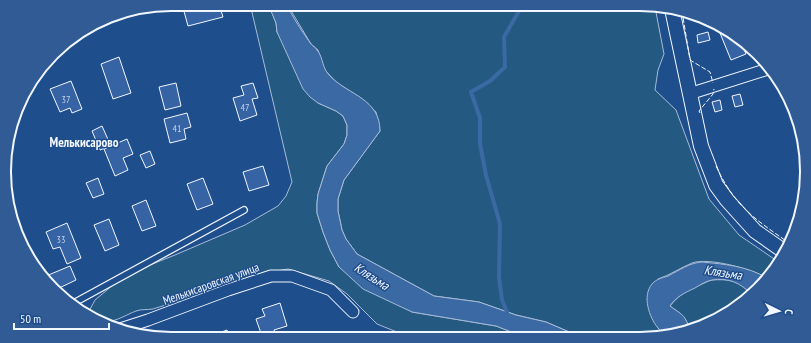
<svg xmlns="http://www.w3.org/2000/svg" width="811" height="343" viewBox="0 0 811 343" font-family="'PT Sans Narrow',sans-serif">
<rect width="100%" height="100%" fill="#1f4e8c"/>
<g fill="#245a82" stroke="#a8bbd7">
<path d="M250,4L269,5L276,23L277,32L318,103L336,111L343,116L347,125V135L344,144L327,166L318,194L317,203V213L323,232L330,250L339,267L412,312L496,326L527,338H412L377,324L347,294L329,281L288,269L271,272L153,309C147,310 141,309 136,311C116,319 108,329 89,311L95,300L125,275L175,255L245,225L278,206L286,196L292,182Z"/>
<path d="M287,4H640L655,7L664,54L658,70L655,90L676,110L709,199L739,235L780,263L779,265L767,278C751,269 709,257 692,263C680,268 670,275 658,279L667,336L662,338H579L574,334L546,322L516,315L479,302L434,296L357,254L346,239L342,230L338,211V199L344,180L380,131L376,112L361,98L337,83L324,69L318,50L311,44Z"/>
<path d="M711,280C730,279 738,280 751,294L744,302L736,303L737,307L704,326L690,330C684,314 682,315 670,306C680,292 696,287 711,280Z"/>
</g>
<g fill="#3b69a3" stroke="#a8bbd7">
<path d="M268,4H287C289,12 305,36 311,44C312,46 316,47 317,50C324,58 321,68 331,77C349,95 380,99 380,131L344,180L338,199V211L342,230L346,239L357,254L434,296L479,302L516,315L546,322L574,334L579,338H527L496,326L412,312L363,289L339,267L330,250L323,232L317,213V203L318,194L327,166L344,144L347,135V125L343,116L336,111L318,103L310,97L303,89L277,32L276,23Z"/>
<path d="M702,262C724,264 747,266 767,278L751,294C741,283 727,277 712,280C706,281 700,285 695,288C684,293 676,297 670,306C683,316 684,313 690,330L667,336C664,333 660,331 658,328C649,317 642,296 652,284C656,279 662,278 668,276C680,270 689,263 702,262Z"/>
</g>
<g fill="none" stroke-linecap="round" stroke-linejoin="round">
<polyline stroke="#3b69a3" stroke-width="4" points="507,316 507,312 502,300 499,277 500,224 486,175 480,144 480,118 471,92 490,81 505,67 504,37 519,11 531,4"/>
</g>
<g fill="#3563a3" stroke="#f2f6ff">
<polygon points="182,4 202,4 202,6 208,4 219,4 223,17 188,26"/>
<polygon points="725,31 740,40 746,54 731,60 720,33"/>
<polygon points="708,32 710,40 698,43 697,35"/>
<polygon points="119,57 131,93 113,99 101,64"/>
<polygon points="71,81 82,109 72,113 70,108 60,112 50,89"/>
<polygon points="176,83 181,106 165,110 159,87"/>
<polygon points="253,83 258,98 252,99 257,115 240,121 233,98 244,95 241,86"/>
<polygon points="740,94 743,105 735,107 732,96"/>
<polygon points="720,100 722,110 715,112 712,102"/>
<polygon points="791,105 792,105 797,126 796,126"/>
<polygon points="187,113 191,127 184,129 186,139 170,143 164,119"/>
<polygon points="102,126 111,146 100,150 92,131"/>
<polygon points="127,139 133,154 123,158 128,170 115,176 104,149"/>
<polygon points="150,151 155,164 146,168 140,155"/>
<polygon points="263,166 269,185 249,191 243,172"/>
<polygon points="98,178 104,194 93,198 86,183"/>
<polygon points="203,178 213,204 197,210 187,184"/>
<polygon points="146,200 156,226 142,231 132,206"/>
<polygon points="109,219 119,245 105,251 94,225"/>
<polygon points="67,223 81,258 67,264 60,247 53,249 46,232"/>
<polygon points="70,266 76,280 55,290 49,283 46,276"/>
<polygon points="280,303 287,326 274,330 277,339 263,339 256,319 265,316 262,309"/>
<polygon points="227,330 230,339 202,339"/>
</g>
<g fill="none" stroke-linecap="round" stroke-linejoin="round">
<g stroke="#f2f6ff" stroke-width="8">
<polyline id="service" points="72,304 244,210"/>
</g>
<g stroke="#f2f6ff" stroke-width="13">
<g id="minor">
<polyline points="689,94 768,69"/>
<polyline points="117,330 148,320 228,290 271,276 292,276 331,290 353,312"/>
</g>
</g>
<g stroke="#f2f6ff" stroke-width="16">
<polyline id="tertiary" points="672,9 701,146 716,185 727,200 755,231 785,252"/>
</g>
<use href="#service" stroke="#1f4e8c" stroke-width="5.5"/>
<use href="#minor" stroke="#1f4e8c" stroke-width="11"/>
<use href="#tertiary" stroke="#1f4e8c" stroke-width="14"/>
<g stroke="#f2f6ff" stroke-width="1" stroke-dasharray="5 2" stroke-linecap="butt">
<polyline points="682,11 690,60 710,72 713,83"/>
<polyline points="700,113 699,111 713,94 714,89"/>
<path d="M716,166C735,207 755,219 789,243"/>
</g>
</g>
<g text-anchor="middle" stroke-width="3" stroke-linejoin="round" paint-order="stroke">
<g font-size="10" fill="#c3d1e8">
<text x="66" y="103">37</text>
<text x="245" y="111">47</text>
<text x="177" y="132">41</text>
<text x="61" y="243">33</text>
</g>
<g font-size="12" fill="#f2f6ff" stroke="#1f4e8c">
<text transform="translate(211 284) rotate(-20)" y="4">Мелькисаровская улица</text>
</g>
<g font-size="13" font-weight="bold" fill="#f2f6ff" stroke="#1f4e8c">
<text x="84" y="147">Мелькисарово</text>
</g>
<g font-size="13" font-style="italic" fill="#f2f6ff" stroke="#1f4e8c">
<text transform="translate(723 272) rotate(9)" y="5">Клязьма</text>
<text transform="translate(372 276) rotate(33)" y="5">Клязьма</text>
</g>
</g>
<path d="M0 0H811V343H0ZM171 11H640A160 160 0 0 1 800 171V172A160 160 0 0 1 640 332H171A160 160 0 0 1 11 172V171A160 160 0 0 1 171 11Z" fill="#305b95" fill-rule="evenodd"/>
<path fill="none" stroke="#f2f6ff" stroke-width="2" d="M171 11H640A160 160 0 0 1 800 171V172A160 160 0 0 1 640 332H171A160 160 0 0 1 11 172V171A160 160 0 0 1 171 11Z"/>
<g transform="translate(779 311) rotate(95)" stroke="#1f4e8c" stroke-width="3" paint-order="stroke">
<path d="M0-3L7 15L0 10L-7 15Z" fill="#f2f6ff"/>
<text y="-6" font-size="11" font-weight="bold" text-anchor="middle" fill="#f2f6ff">С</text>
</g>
<path d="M14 323v6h95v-6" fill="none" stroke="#f2f6ff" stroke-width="2"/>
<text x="20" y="323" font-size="12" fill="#f2f6ff" stroke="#1f4e8c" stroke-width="3" paint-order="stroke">50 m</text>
</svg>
